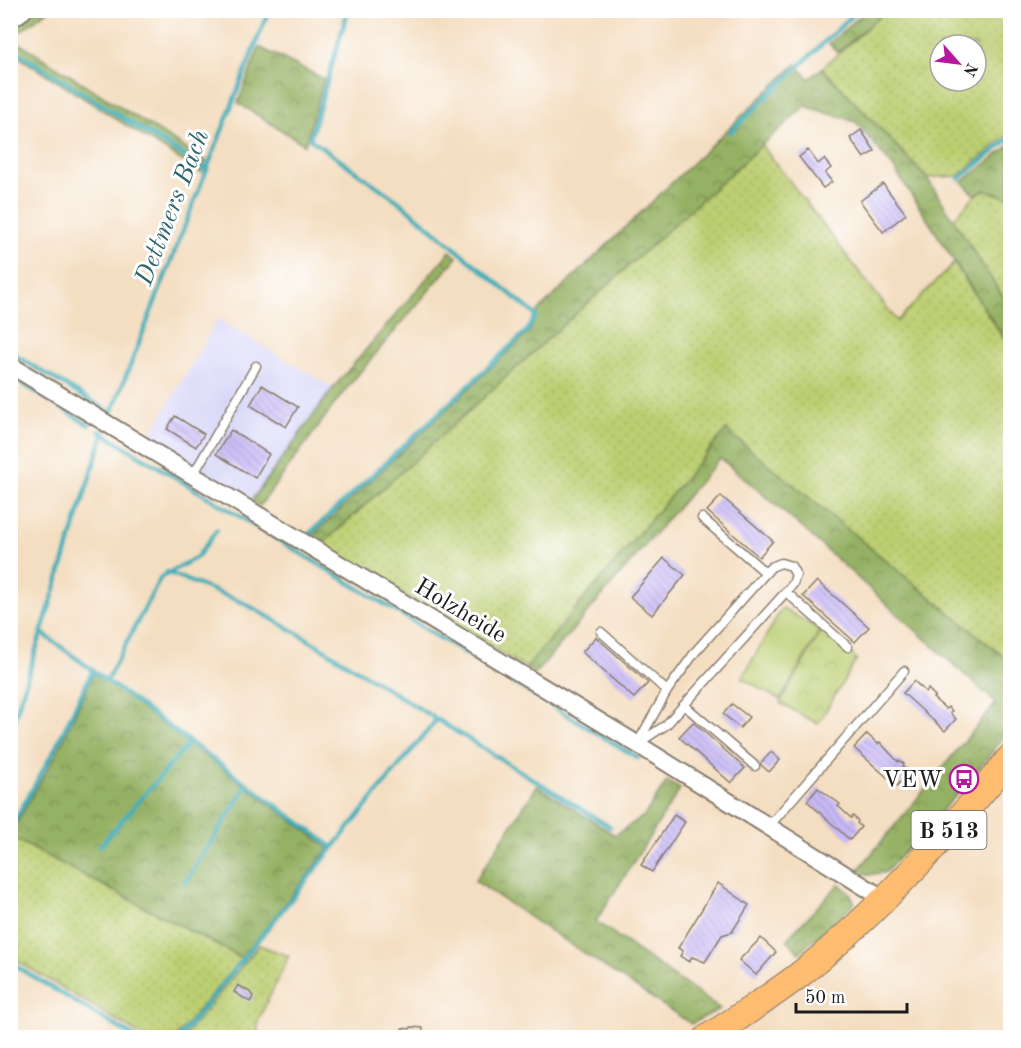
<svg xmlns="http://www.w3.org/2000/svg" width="1021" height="1048" viewBox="0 0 1021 1048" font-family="'Old Standard TT',serif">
<defs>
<pattern id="grass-dots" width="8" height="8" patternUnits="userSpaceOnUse" patternTransform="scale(1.5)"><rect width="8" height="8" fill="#bcce71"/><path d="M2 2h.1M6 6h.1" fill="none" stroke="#a1b061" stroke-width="1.8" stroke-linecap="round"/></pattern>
<pattern id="forest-crowns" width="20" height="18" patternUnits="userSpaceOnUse" patternTransform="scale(1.5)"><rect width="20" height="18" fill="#95b163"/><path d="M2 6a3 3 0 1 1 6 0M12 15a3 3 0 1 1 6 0" fill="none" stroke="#798f51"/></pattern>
<pattern id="park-crowns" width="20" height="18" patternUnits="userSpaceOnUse" patternTransform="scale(1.5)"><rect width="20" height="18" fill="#bcce71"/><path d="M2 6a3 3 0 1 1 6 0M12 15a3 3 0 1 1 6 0" fill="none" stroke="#a1b061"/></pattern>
<pattern id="building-back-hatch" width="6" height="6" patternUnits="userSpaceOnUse" patternTransform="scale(1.5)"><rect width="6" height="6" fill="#c8b9f6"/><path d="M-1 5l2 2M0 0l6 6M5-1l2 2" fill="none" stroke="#ab9ed2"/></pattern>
</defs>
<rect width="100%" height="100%" fill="#fff"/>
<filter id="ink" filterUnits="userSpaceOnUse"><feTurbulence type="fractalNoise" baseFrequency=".0167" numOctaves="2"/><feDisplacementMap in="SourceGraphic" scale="12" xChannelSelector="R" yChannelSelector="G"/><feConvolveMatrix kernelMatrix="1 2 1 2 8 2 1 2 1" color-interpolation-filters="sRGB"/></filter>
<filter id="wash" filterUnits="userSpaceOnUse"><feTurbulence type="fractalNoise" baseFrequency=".008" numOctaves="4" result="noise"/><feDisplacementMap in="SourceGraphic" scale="24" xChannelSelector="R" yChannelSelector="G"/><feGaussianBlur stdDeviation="1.35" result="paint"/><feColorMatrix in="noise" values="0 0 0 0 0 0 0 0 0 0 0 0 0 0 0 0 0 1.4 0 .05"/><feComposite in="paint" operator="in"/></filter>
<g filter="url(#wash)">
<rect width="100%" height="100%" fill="#f4dec1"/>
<polygon fill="#d8d7f8" points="218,319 333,388 251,501 148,439"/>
<g fill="url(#grass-dots)" stroke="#6c7546" stroke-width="1.5" fill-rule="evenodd">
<path d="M886,11H1010V133L958,176L927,178L822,68ZM940,45H976V81H940Z"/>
<polygon points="761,144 897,321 954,263 1010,348 1010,662 726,430 526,668 321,545"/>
<polygon points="985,190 1010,198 1010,308 953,220 975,195"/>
<polygon points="11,837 242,958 176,1037 146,1038 11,957"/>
<polygon points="259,945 289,956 258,1021 258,1037 183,1038"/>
</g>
<g fill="url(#forest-crowns)" stroke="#586640" stroke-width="1.5">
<polygon points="32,11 48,11 11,38 206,161 201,173 11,52 10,27"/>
<polygon points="865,11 886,11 838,52 829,44"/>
<polygon points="259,47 324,79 305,145 238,103"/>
<polygon points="796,64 809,79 822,68 927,178 1010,308 1010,348 894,168 856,122 805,106 321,545 310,538 530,331 538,311"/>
<polygon points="1010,145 1010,198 985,190 975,195 962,182"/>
<polygon points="450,251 457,257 342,394 260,506 251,501 333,388"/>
<polygon points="726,430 1010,662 1010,729 971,779 886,872 869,875 858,870 996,703 799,525 720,458 535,674 526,668"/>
<polygon points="94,673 329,848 242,958 11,837 11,833 59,749"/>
<polygon points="667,781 680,789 596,921 720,1009 691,1024 475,881 537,786 615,835 644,816"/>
<polygon points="839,884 850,893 855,903 799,953 787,939"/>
</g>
<polygon fill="url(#park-crowns)" stroke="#6c7546" stroke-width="1.5" points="822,630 857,659 818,724 780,703"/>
<polygon fill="#bcce71" stroke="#6c7546" stroke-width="1.5" points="782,608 820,630 780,700 742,678"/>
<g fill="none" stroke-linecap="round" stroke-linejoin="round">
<g stroke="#3dadb8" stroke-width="4.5">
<polyline points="10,48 207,170"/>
<polyline points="730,132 858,10"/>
<polyline points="959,179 1010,138"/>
<polyline points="10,352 111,413"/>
<polyline points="10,376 89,425"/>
<polyline points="110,417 269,10"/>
<polyline points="99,431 638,758"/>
<polyline points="307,536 528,330 536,315 398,201 310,139 348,10"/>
<polyline points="167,572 244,603 304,637 610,827"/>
<polyline points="42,633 334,848"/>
<polyline points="107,680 161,577 197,557 217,530"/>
<polyline points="10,733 104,432"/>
<polyline points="10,829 56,747 93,670"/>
<polyline points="100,846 190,742"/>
<polyline points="185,883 248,784"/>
<polyline points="10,963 136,1038"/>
<polyline points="179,1038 437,719"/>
</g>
</g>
<g id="blocks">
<g fill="url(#building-back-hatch)">
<polygon points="861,130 875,151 864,158 850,138"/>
<polygon points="808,150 818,164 824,159 831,168 825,173 832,182 823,188 799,157"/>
<polygon points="883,184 906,214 883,232 860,201"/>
<polygon points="262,385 298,407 286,427 250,405"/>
<polygon points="175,416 204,434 196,447 167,429"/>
<polygon points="231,430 269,454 255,478 216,454"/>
<polygon points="721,496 773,541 759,557 707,511"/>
<polygon points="664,558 685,575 652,615 630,597"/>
<polygon points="817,581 869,627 855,642 803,596"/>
<polygon points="596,637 648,683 634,698 582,652"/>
<polygon points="914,681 926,692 928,689 935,696 933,698 946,709 948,707 952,711 950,713 956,719 945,731 903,693"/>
<polygon points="732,704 749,717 740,728 723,714"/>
<polygon points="693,722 745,768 731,783 679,737"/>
<polygon points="867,734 878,744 880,742 898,762 899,760 904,764 903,767 909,772 897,786 854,748"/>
<polygon points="771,752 780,760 769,772 760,764"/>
<polygon points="818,788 840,804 838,806 851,818 853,816 858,821 857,823 861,827 850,840 807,801"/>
<polygon points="674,815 685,822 652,872 641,865"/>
<polygon points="718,883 749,905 732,932 722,935 705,962 692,957 689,962 680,956 683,951 678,948"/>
<polygon points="761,938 776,952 756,975 739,960"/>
<polygon points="238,985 250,992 253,997 250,1002 234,992"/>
<polygon points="411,1027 423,1028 422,1038 401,1038 402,1028 410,1029"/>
</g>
</g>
</g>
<g filter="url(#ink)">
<use href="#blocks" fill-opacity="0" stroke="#887d6e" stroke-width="1.5"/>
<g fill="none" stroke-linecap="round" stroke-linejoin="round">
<g stroke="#887d6e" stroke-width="11">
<g id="service">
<polyline points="193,475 256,366"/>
<polyline points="702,518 766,573"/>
<polygon points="781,563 791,566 796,575 793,584 666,725 637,744 667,691 696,651 771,567"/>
<polyline points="786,592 848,647"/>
<polyline points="601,632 667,691"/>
<polyline points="684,705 755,766"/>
<polyline points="769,826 904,671"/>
</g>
</g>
<g stroke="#887d6e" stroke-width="20">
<g id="minor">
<polyline points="10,20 24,10"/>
<polyline points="10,365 637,744 884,899"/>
</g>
</g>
<g stroke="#887d6e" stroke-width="28">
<path id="primary" d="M707,1038C738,1018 769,998 798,976C878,913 946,836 1010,758"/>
</g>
<use href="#service" stroke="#fff" stroke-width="8"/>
<use href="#minor" stroke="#fff" stroke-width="16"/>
<use href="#primary" stroke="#febc70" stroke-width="26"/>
</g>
</g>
<defs>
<g id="bus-ring" transform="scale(1.5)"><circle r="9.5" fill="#fff" stroke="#b5179e" stroke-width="1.5"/><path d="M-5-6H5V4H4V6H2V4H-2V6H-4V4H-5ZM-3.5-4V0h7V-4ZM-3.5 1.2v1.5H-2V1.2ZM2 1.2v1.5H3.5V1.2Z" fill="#b5179e"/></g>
</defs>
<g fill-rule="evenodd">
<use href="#bus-ring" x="964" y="779"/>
</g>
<g text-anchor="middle" stroke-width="6" stroke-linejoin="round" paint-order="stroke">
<rect fill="#fff" stroke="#606060" stroke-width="1.5" x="911.5" y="811" width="75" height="38" rx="4.5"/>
<g font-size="22" font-weight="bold" fill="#1c1c1c">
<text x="949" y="838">B 513</text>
</g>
<g font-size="24" fill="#1c1c1c" stroke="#fff">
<text transform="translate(461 610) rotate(31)" y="8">Holzheide</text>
</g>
<g font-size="24" fill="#1c1c1c" stroke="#fff" text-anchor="end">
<text x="943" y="787">VEW</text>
</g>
<g font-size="26" font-style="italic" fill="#2c646a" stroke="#fff">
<text transform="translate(171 207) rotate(-69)" y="9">Dettmers Bach</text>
</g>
</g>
<rect width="1021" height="1048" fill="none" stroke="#fff" stroke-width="36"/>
<g transform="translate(958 63) rotate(118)"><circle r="28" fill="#ffffff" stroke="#a4a4a4" stroke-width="1.5"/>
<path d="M0-4.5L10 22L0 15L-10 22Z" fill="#b5179e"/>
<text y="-9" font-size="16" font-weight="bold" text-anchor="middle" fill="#1c1c1c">N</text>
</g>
<path d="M796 1003v9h111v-9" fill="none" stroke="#1c1c1c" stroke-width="3"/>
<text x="805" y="1003" font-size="18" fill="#1c1c1c" stroke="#ffffff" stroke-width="4.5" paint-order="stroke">50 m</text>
</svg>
